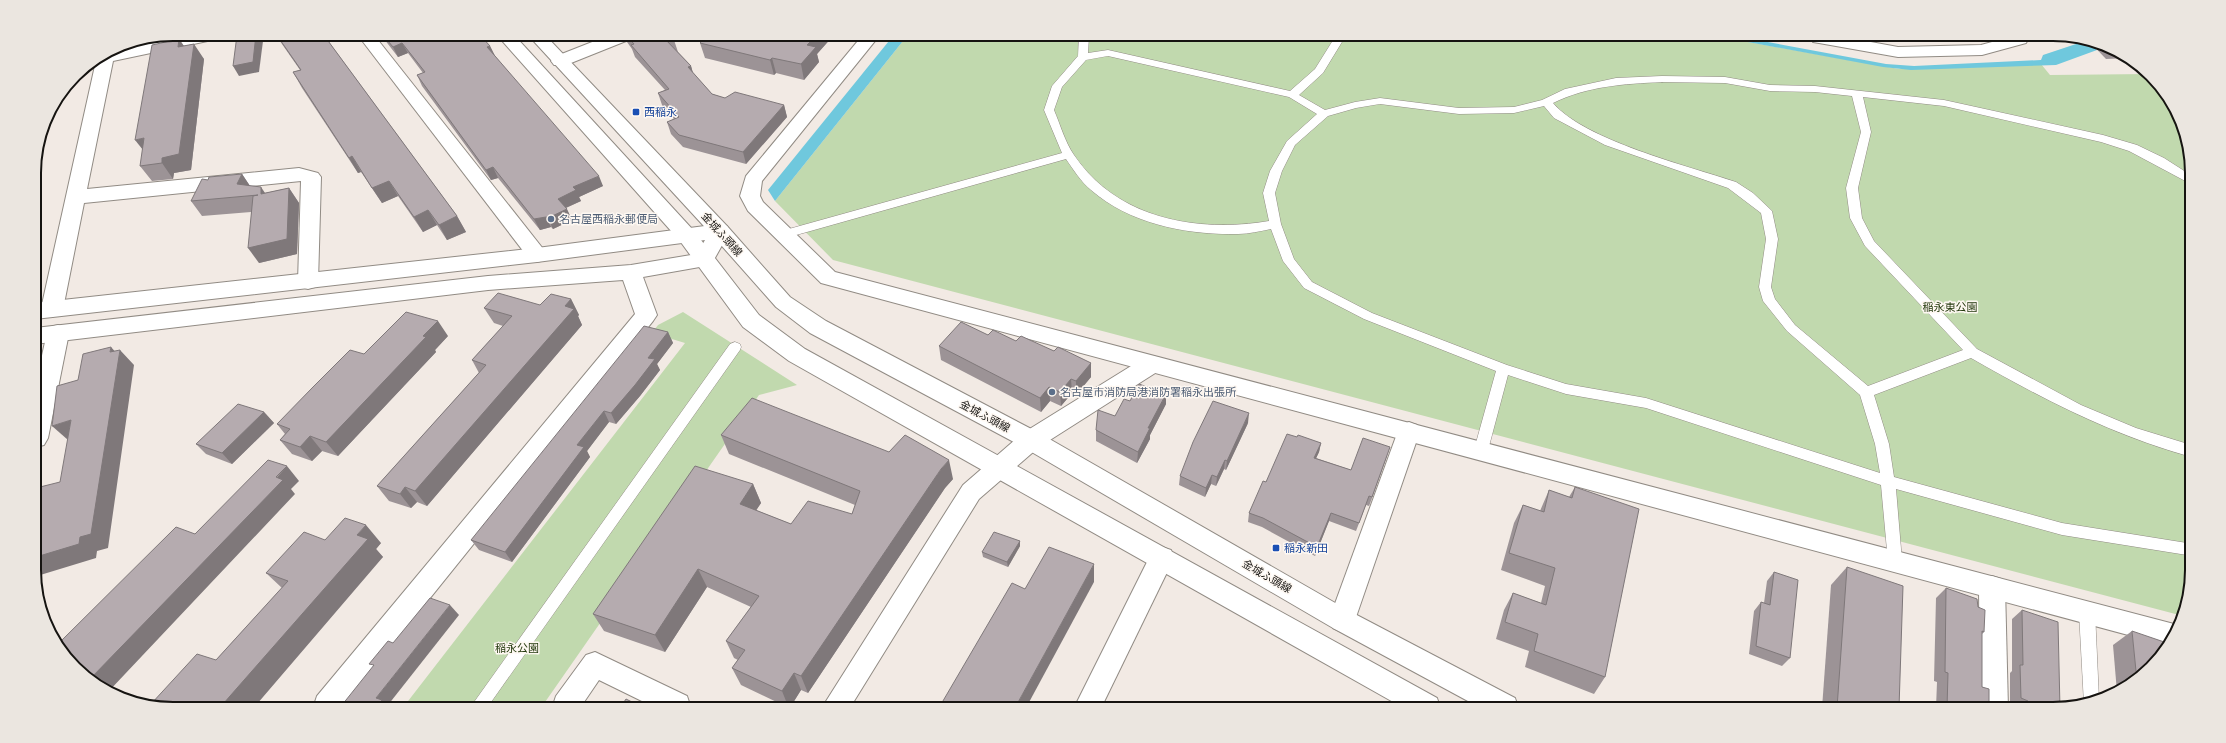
<svg xmlns="http://www.w3.org/2000/svg" width="2226" height="743" viewBox="0 0 2226 743" font-family="'Titillium Web','Noto Sans JP',sans-serif">
<rect width="100%" height="100%" fill="#f2eae4"/>
<polygon fill="#eddfd3" points="1864,38 1985,39 1889,41"/>
<g fill="#c1d9ae">
<polygon points="907,36 1726,38 1899,69 2041,64 2050,75 2149,74 2157,81 2189,146 2187,606 2183,616 833,260 775,201"/>
<polygon points="683,312 797,385 759,395 543,705 405,705 685,343 652,333 658,325"/>
</g>
<g fill="#6fc8dd">
<polygon points="893,36 907,36 775,201 768,190"/>
<polygon points="1726,38 1746,38 1886,64 1914,66 2041,60 2043,55 2088,40 2097,50 2056,65 1911,70 1883,67"/>
</g>
<g fill="none" stroke-linecap="round" stroke-linejoin="round">
<g stroke="#918b84" stroke-width="1">
<g id="service">
<path d="M1079,36H1089L1088,53L1108,50L1290,91L1315,69L1335,37H1345L1323,73L1299,95L1325,110L1355,102L1380,98L1459,108L1514,107L1542,100L1565,89L1616,78L1662,76L1725,77L1770,85L1815,86L1944,100L2103,135L2137,145L2164,158L2189,174V183L2129,151L2101,142L1944,106L1863,97L1871,132L1858,188L1862,218L1874,241L1977,349L2081,405L2136,428L2188,444V456C2110,434 2041,398 1971,358L1874,395L1889,444L1894,477L2062,523L2187,543V555L2062,535L1896,489L1902,561L1900,566L1895,567L1890,566L1888,561L1881,485L1646,408L1566,394L1508,375L1488,450L1486,454L1481,456L1476,454L1474,450L1496,371L1364,319L1304,288L1283,261L1271,229C1260,231 1249,234 1238,234C1187,235 1130,224 1091,190C1081,182 1073,169 1066,159L782,239L778,238L776,235L778,232L1062,153L1044,110L1052,86L1078,56ZM1108,56L1289,97L1317,114L1287,141L1270,171L1263,193L1269,221C1197,233 1117,219 1074,155C1065,142 1060,124 1054,110L1062,87L1086,60ZM1662,82L1725,83L1770,91L1815,92L1852,96L1861,132L1846,188L1850,218L1865,246L1963,350L1868,386L1795,325L1775,299L1771,287L1778,239L1772,211L1753,193L1736,182C1688,166 1584,140 1553,103C1588,86 1623,84 1662,82ZM1380,104L1459,114L1514,113L1544,106L1554,118L1605,145L1728,188L1761,213L1766,239L1759,287L1763,301L1787,331L1860,395L1875,444L1880,473L1646,398L1566,384L1507,365L1372,313L1312,282L1294,259L1281,224L1275,193L1282,171L1295,145L1328,116L1356,108Z"/>
<polygon points="735,342 740,344 741,347 740,350 489,705 472,705 730,344"/>
<polygon points="2087,605 2092,607 2095,612 2099,700 2084,704 2079,612 2082,607"/>
</g>
</g>
<g stroke="#918b84" stroke-width="2">
<g id="minor">
<polygon points="193,34 225,34 223,38 217,39 113,61 87,189 299,168 318,173 321,177 318,282 315,287 308,289 301,287 298,282 301,181 84,203 63,309 59,314 52,317 45,314 41,309 96,61 112,50"/>
<polygon points="357,34 374,35 544,250 547,255 544,260 537,262 530,260"/>
<polygon points="610,35 633,35 631,39 566,65 554,65 551,61 554,57"/>
<polygon points="1811,38 1849,38 1898,47 1981,45 2003,39 2028,39 2026,43 1982,55 1898,57 1819,43 1813,42"/>
<polygon points="58,325 66,327 69,333 48,438 44,445 36,447 35,387 47,333 50,327"/>
<polygon points="1152,356 1160,358 1163,364 1160,370 1039,447 979,499 851,706 823,706 963,485 1023,433 1144,358"/>
<polygon points="1409,422 1417,425 1420,431 1355,620 1351,628 1342,632 1333,628 1329,620 1398,431 1401,425"/>
<polygon points="1162,547 1171,550 1174,558 1102,706 1075,706 1153,550"/>
<polygon points="1992,576 2001,579 2005,587 2008,709 1980,709 1979,587 1983,579"/>
<polygon points="595,652 687,696 690,705 650,705 599,680 582,705 553,705 556,696 586,655"/>
</g>
</g>
<g stroke="#918b84" stroke-width="2">
<g id="tertiary">
<polygon points="862,36 879,36 762,181 760,196 763,202 835,272 2174,624 2178,626 2169,646 821,283 748,211 740,196 746,176"/>
<polygon points="720,224 727,226 730,231 711,265 643,277 657,315 653,321 344,705 314,705 317,696 635,314 623,280 488,290 35,344 35,328 488,276 631,265 697,254 705,240 537,262 35,319 35,303 537,248"/>
</g>
</g>
<g stroke="#918b84" stroke-width="2">
<g id="primary">
<polygon points="497,35 514,35 694,231 759,315 805,349 1437,698 1440,707 1402,707 789,361 743,327 680,241"/>
<polygon points="528,35 545,35 727,226 790,297 826,321 1039,433 1351,612 1515,698 1518,707 1479,707 1333,628 1023,447 810,333 776,307 713,236"/>
</g>
</g>
<use href="#service" fill="#fff" fill-rule="evenodd"/>
<use href="#minor" fill="#fff" fill-rule="evenodd"/>
<use href="#tertiary" fill="#fff" fill-rule="evenodd"/>
<use href="#primary" fill="#fff" fill-rule="evenodd"/>
</g>
<g fill="#9c9396">
<polygon points="275,34 323,34 457,216 466,232 447,240 437,225 423,232 398,196 382,203 361,172 358,173 302,88 293,72 300,70"/>
<polygon points="381,35 480,35 490,46 495,56 603,186 579,197 581,201 566,208 572,220 553,229 551,227 540,230 498,178 491,180 422,86 417,75 423,73 408,53 398,57"/>
<polygon points="624,35 669,35 674,40 678,52 691,66 693,73 712,94 725,98 784,105 787,117 746,164 683,147 671,134 667,122 674,119 662,105 658,93 665,90 635,57 632,49 627,42"/>
<polygon points="708,35 833,36 817,54 819,62 804,80 776,73 774,75 705,58 700,43"/>
<polygon points="179,39 184,46 204,59 191,170 174,173 173,179 152,181 140,166"/>
<polygon points="2087,39 2089,39 2131,58 2106,59"/>
<polygon points="242,174 250,186 265,193 289,188 299,203 297,254 259,263 251,212 202,216 191,201 208,180"/>
<polygon points="571,299 579,315 578,316 582,325 427,506 417,502 411,508 389,501 377,486 479,373 472,360 503,326 494,323 484,308 540,305"/>
<polygon points="668,332 673,343 657,364 660,370 640,396 616,424 609,422 587,451 590,457 512,562 479,550 471,540"/>
<polygon points="988,335 1054,351 1091,363 1091,377 1076,395 1072,393 1061,406 1050,401 1041,412 941,360 939,346"/>
<polygon points="448,336 435,350 436,352 338,456 322,451 312,461 292,454 280,440 285,434 277,424 364,354"/>
<polygon points="1130,401 1166,404 1150,435 1150,439 1137,463 1096,441 1096,430 1115,416"/>
<polygon points="264,412 274,423 232,464 206,454 196,444"/>
<polygon points="1248,423 1226,470 1224,469 1216,486 1211,484 1205,497 1179,485 1180,476"/>
<polygon points="721,435 953,479 945,488 808,693 801,690 791,706 785,706 741,685 732,668 738,660 734,658 726,641 751,607 707,587 665,652 604,631 593,614 753,484 761,503 756,510 791,524 852,514 855,505 729,454"/>
<polygon points="1297,437 1321,443 1319,452 1316,458 1351,470 1387,456 1369,506 1366,505 1356,531 1329,521 1315,556 1262,527 1248,522 1249,513 1266,482"/>
<polygon points="1575,487 1605,677 1594,694 1525,667 1529,651 1496,639 1504,610 1513,593 1541,603 1545,586 1501,570 1514,523 1523,505 1540,511 1549,490 1569,497"/>
<polygon points="325,540 381,543 376,549 383,557 216,660 282,588 266,573"/>
<polygon points="1020,541 1020,546 1008,567 983,557 982,552"/>
<polygon points="1847,567 1899,708 1822,708 1831,585"/>
<polygon points="1774,572 1790,658 1782,666 1749,654 1754,611 1761,602 1764,603 1767,581"/>
<polygon points="1946,588 1978,607 1984,632 1982,634 1982,687 1989,709 1936,708 1937,682 1934,681 1936,598"/>
<polygon points="2022,610 2060,709 2016,709 2010,707 2010,673 2012,671 2012,619"/>
<polygon points="2132,631 2138,680 2117,692 2113,645"/>
</g>
<g fill="#7f787a">
<polygon points="256,34 258,34 263,41 259,72 239,76 233,66"/>
<polygon points="816,36 833,36 817,54 819,62 804,80 801,64 807,45"/>
<polygon points="179,39 190,55 178,47"/>
<polygon points="402,43 408,53 398,57 393,47"/>
<polygon points="194,44 204,59 191,170 174,173 173,179 162,163 162,158"/>
<polygon points="490,46 495,56 487,47"/>
<polygon points="772,58 776,73 774,75 770,60"/>
<polygon points="691,66 694,77 688,67"/>
<polygon points="784,105 787,117 746,164 743,152"/>
<polygon points="144,138 147,155 135,140"/>
<polygon points="352,156 361,172 358,173 349,158"/>
<polygon points="493,167 498,178 491,180 486,170"/>
<polygon points="242,174 252,189 237,184"/>
<polygon points="599,176 603,186 579,197 581,201 563,209 558,199 573,187"/>
<polygon points="389,181 398,196 382,203 372,188"/>
<polygon points="261,187 271,202 261,194"/>
<polygon points="289,188 299,203 297,254 259,263 248,248"/>
<polygon points="567,209 572,220 553,229 548,218"/>
<polygon points="428,210 437,225 423,232 414,217"/>
<polygon points="457,216 466,232 447,240 439,225"/>
<polygon points="546,217 551,227 540,230 534,219"/>
<polygon points="571,299 579,315 578,316 582,325 427,506 415,491 565,306"/>
<polygon points="438,321 448,336 435,350 436,352 338,456 326,442 423,336"/>
<polygon points="668,332 673,343 657,364 660,370 640,396 616,424 611,413 648,358"/>
<polygon points="111,347 119,356 120,350 134,365 108,548 97,551 96,558 37,576 36,557 80,537"/>
<polygon points="1091,363 1091,377 1076,395 1076,381"/>
<polygon points="1071,379 1072,393 1061,406 1060,392"/>
<polygon points="1049,387 1050,401 1041,412 1040,398"/>
<polygon points="1166,394 1166,404 1150,435 1150,439 1137,463 1138,452 1148,428"/>
<polygon points="604,411 609,422 587,451 590,457 512,562 505,552 577,445"/>
<polygon points="264,412 274,423 232,464 222,453"/>
<polygon points="1249,413 1248,423 1226,470 1227,461"/>
<polygon points="71,420 68,440 52,426"/>
<polygon points="310,436 322,451 312,461 300,447"/>
<polygon points="1321,443 1319,452 1312,467 1314,458"/>
<polygon points="1390,447 1387,456 1369,506 1372,497"/>
<polygon points="949,460 953,479 945,488 808,693 801,676 941,469"/>
<polygon points="1225,460 1224,469 1216,486 1217,477"/>
<polygon points="287,466 299,481 291,489 295,494 108,692 103,690 90,679"/>
<polygon points="1212,475 1211,484 1205,497 1206,488"/>
<polygon points="753,484 761,503 748,523 740,504"/>
<polygon points="405,487 417,502 411,508 400,494"/>
<polygon points="1331,513 1329,521 1315,556 1317,547"/>
<polygon points="366,525 381,543 376,549 383,557 257,704 223,704 357,535"/>
<polygon points="1020,541 1020,546 1008,567 1007,562"/>
<polygon points="1094,564 1094,582 1027,706 1016,706"/>
<polygon points="698,569 707,587 665,652 655,635"/>
<polygon points="450,605 459,615 388,705 378,705 376,698"/>
<polygon points="794,673 801,690 791,706 788,706 782,691"/>
</g>
<g fill="#b5abaf" stroke="#7f787a">
<polygon points="240,34 256,34 253,62 233,66 237,35"/>
<polygon points="276,34 323,34 457,216 439,225 428,210 414,217 389,181 372,188 352,156 349,158 293,72 301,70"/>
<polygon points="383,35 480,35 490,46 487,47 495,56 599,176 573,187 576,190 558,199 567,209 548,218 546,217 534,219 493,167 486,170 417,75 425,72 402,43 393,47"/>
<polygon points="626,35 669,35 674,40 664,38 691,66 688,67 712,94 725,98 735,92 784,105 743,152 679,135 667,122 679,117 658,93 669,89 631,45 634,44"/>
<polygon points="708,35 816,36 807,45 816,47 801,64 772,58 770,60 700,43"/>
<polygon points="179,39 178,47 194,44 179,154 162,158 162,163 140,166 144,138 135,140 152,45"/>
<polygon points="242,174 237,184 261,187 261,194 289,188 287,239 248,248 253,196 258,195 191,201 202,179 208,180 209,177"/>
<polygon points="498,293 540,305 551,294 571,299 565,306 574,309 415,491 405,487 400,494 377,486 486,365 472,360 512,316 484,308"/>
<polygon points="406,312 438,321 423,336 426,337 326,442 310,436 300,447 280,440 290,429 277,424 313,387 350,350 364,354"/>
<polygon points="961,322 988,335 993,330 1016,341 1021,336 1054,351 1058,347 1091,363 1076,381 1071,379 1060,392 1049,387 1040,398 939,346"/>
<polygon points="644,326 668,332 648,358 655,359 635,385 611,413 604,411 577,445 584,447 505,552 471,540"/>
<polygon points="111,347 110,352 120,350 91,534 80,537 79,544 36,557 36,488 60,482 71,420 52,426 57,386 78,380 83,354"/>
<polygon points="1139,384 1166,394 1148,428 1150,428 1138,452 1096,430 1098,410 1115,416 1124,399 1130,401"/>
<polygon points="752,398 889,452 905,435 949,460 941,469 801,676 794,673 782,691 732,668 745,650 726,641 759,596 698,569 655,635 593,614 695,466 753,484 740,504 791,524 808,501 852,514 860,491 721,435"/>
<polygon points="1213,401 1249,413 1227,461 1225,460 1217,477 1212,475 1206,488 1180,476 1193,442"/>
<polygon points="238,404 264,412 222,453 196,444"/>
<polygon points="1287,434 1297,437 1298,435 1321,443 1314,458 1351,470 1363,438 1390,447 1372,497 1369,496 1359,523 1331,513 1317,547 1263,518 1249,513 1263,481 1266,482"/>
<polygon points="268,460 287,466 276,477 283,480 90,679 69,662 59,643 176,527 195,534"/>
<polygon points="1575,487 1639,509 1605,677 1534,651 1538,634 1505,622 1513,593 1546,605 1555,568 1509,553 1523,505 1544,512 1549,490 1572,498"/>
<polygon points="345,518 366,525 357,535 368,539 223,704 151,704 197,654 216,660 288,581 266,573 304,532 325,540"/>
<polygon points="994,532 1020,541 1007,562 982,552"/>
<polygon points="1049,547 1094,564 1016,706 940,706 1012,583 1025,589"/>
<polygon points="1847,567 1903,586 1899,708 1837,708"/>
<polygon points="1774,572 1798,580 1790,658 1756,646 1761,602 1770,605"/>
<polygon points="1946,588 1977,599 1978,607 1985,610 1984,632 1982,631 1982,687 1989,689 1989,709 1947,708 1948,673 1945,672"/>
<polygon points="430,598 450,605 376,698 382,700 378,705 342,705 374,665 369,664 388,641 393,643"/>
<polygon points="2022,610 2058,622 2060,709 2028,709 2028,701 2021,698 2020,665 2023,665"/>
<polygon points="2132,631 2170,644 2169,647 2137,681"/>
<polygon points="626,699 638,705 622,705"/>
</g>
<g fill="#1a4fb4" stroke="#fef8f2" stroke-width="1.5">
<rect x="632" y="108" width="8" height="8" rx="2"/>
<rect x="1272" y="544" width="8" height="8" rx="2"/>
</g>
<g fill="#5c6f8a" stroke="#fef8f2" stroke-width="1.5">
<circle cx="551" cy="219" r="4"/>
<circle cx="1052" cy="392" r="4"/>
</g>
<g text-anchor="middle" stroke-width="3" stroke-linejoin="round" paint-order="stroke">
<g font-size="11" fill="#164399" stroke="#fef8f2" text-anchor="start">
<text x="644" y="116">西稲永</text>
<text x="1284" y="552">稲永新田</text>
</g>
<g font-size="11" fill="#4e5e75" stroke="#fef8f2" text-anchor="start">
<text x="559" y="223">名古屋西稲永郵便局</text>
<text x="1060" y="396">名古屋市消防局港消防署稲永出張所</text>
</g>
<g font-size="11" fill="#161411" stroke="#fef8f2">
<text transform="translate(722 234) rotate(48)" y="4">金城ふ頭線</text>
<text transform="translate(985 416) rotate(28)" y="4">金城ふ頭線</text>
<text transform="translate(1267 576) rotate(30)" y="4">金城ふ頭線</text>
</g>
<g font-size="11" fill="#253a0f" stroke="#fef8f2">
<text x="1950" y="311">稲永東公園</text>
<text x="517" y="652">稲永公園</text>
</g>
</g>
<path d="M0 0H2226V743H0ZM173 41H2053A132 132 0 0 1 2185 173V570A132 132 0 0 1 2053 702H173A132 132 0 0 1 41 570V173A132 132 0 0 1 173 41Z" fill="#ebe6e0" fill-rule="evenodd"/>
<path fill="none" stroke="#161411" stroke-width="2" d="M173 41H2053A132 132 0 0 1 2185 173V570A132 132 0 0 1 2053 702H173A132 132 0 0 1 41 570V173A132 132 0 0 1 173 41Z"/>
</svg>
